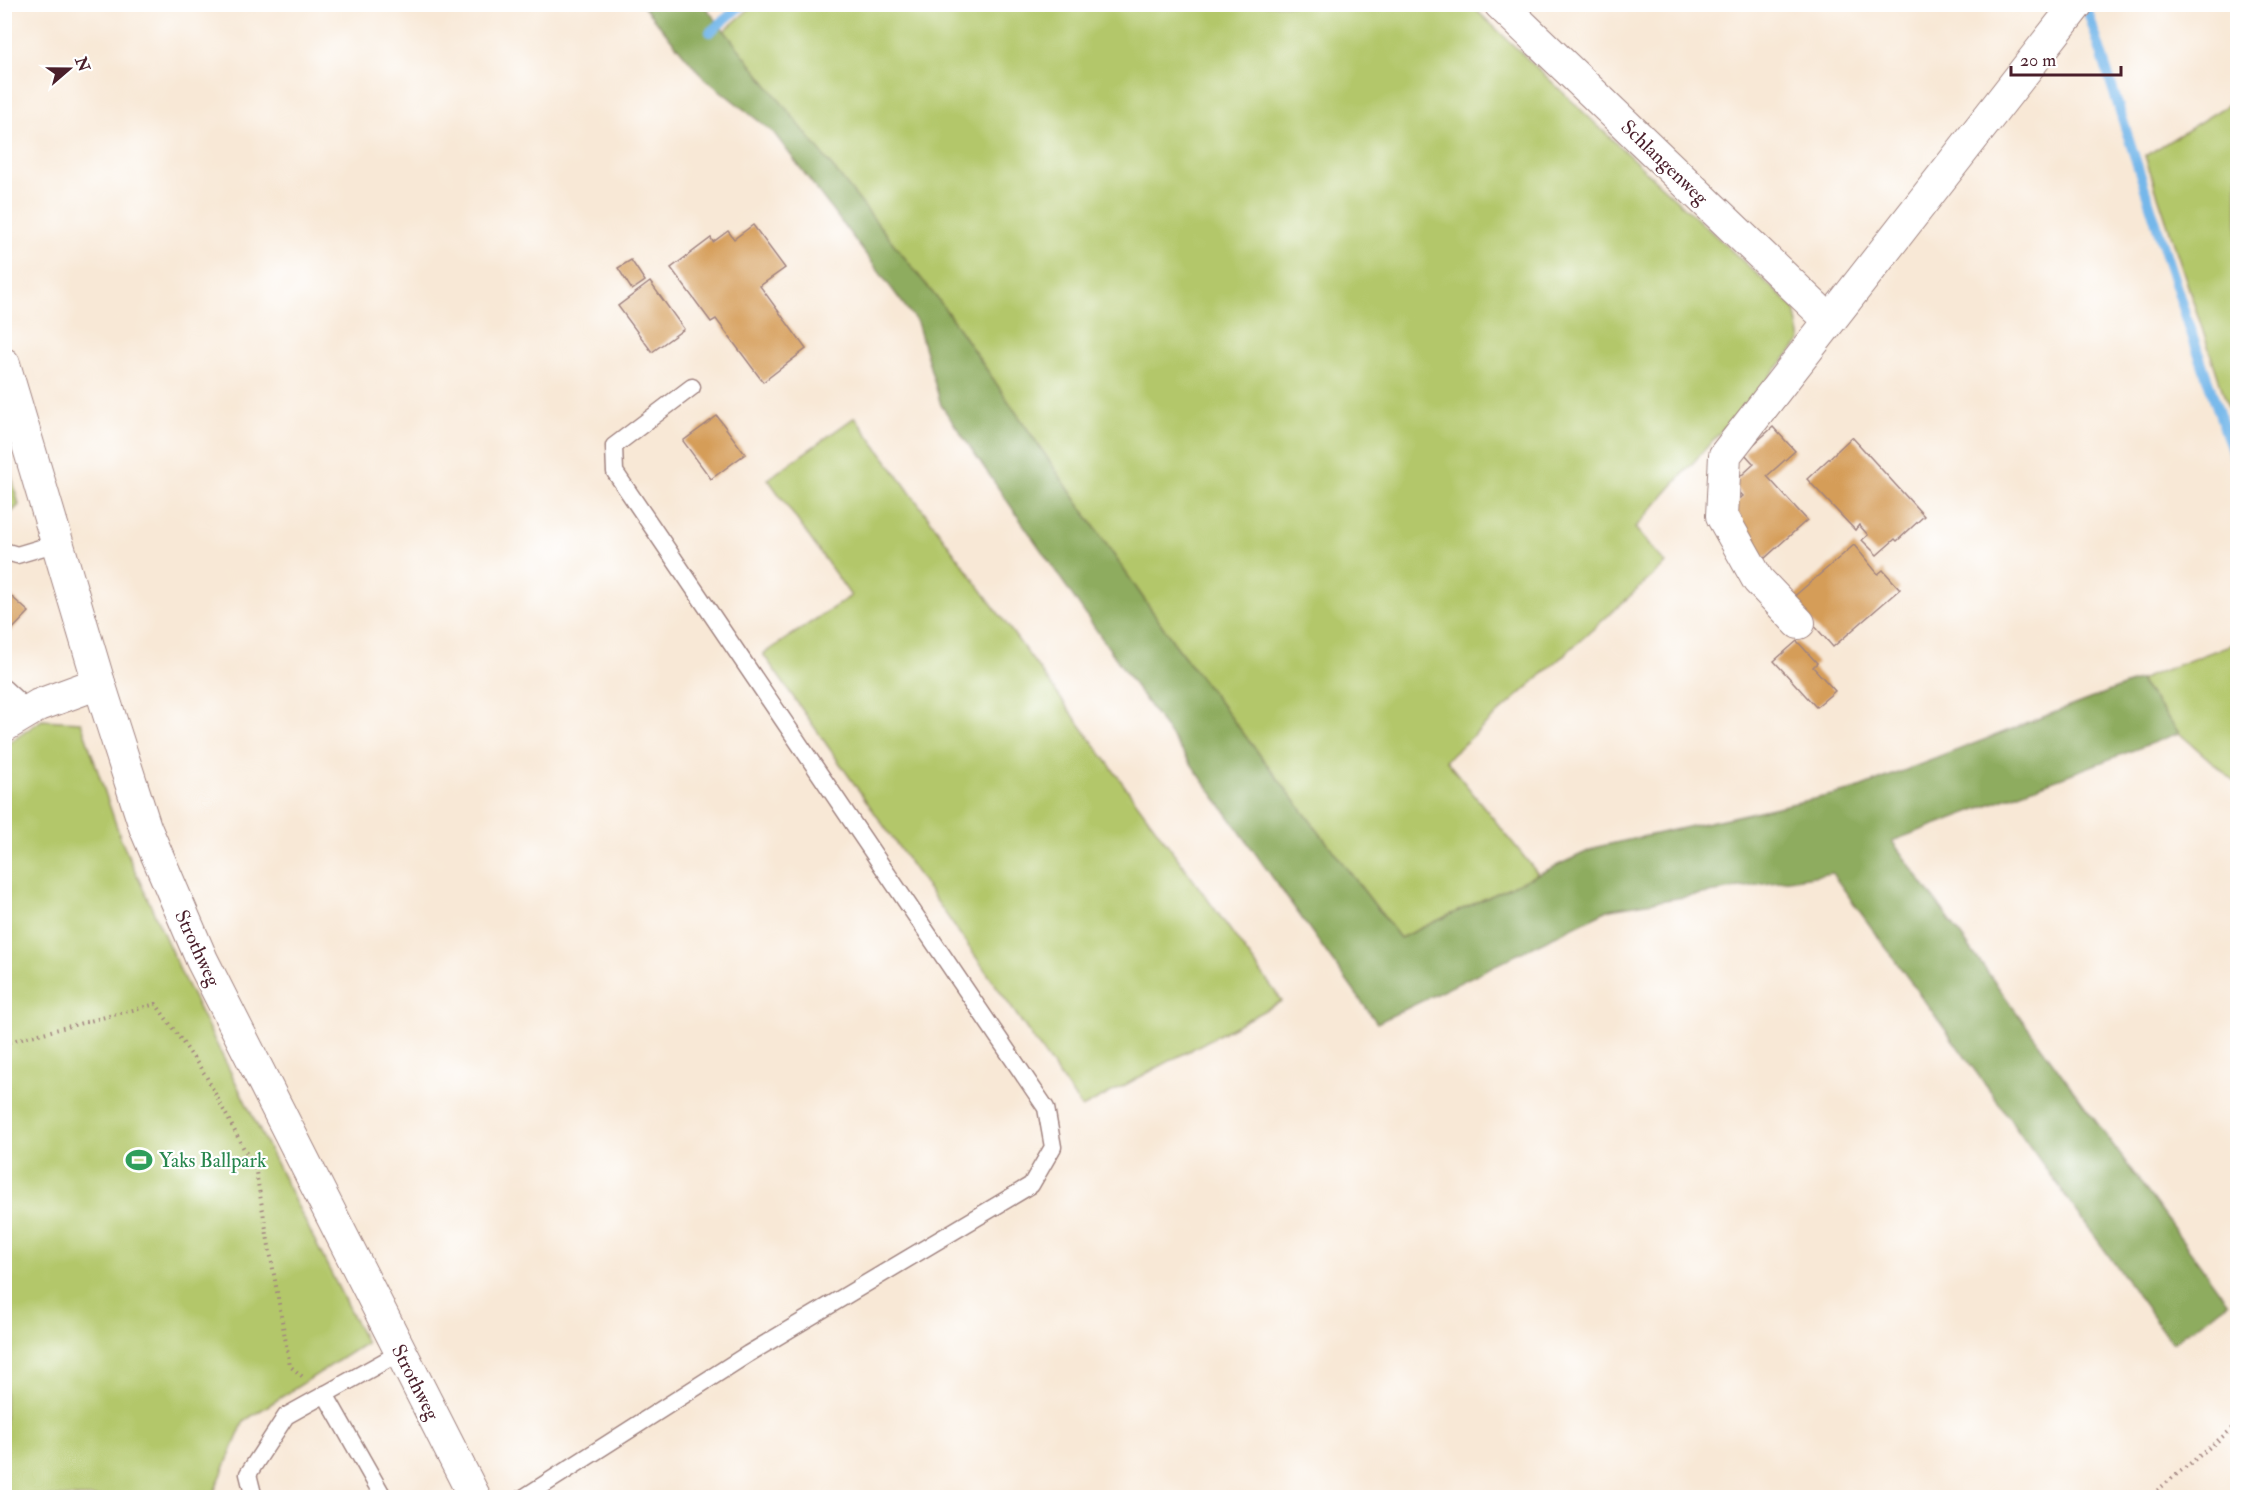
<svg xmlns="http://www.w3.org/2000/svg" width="2242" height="1502" viewBox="0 0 2242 1502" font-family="'IM FELL Double Pica',serif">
<rect width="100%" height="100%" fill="#fff"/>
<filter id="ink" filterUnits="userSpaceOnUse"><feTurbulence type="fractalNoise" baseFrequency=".0167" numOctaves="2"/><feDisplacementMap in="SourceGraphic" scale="12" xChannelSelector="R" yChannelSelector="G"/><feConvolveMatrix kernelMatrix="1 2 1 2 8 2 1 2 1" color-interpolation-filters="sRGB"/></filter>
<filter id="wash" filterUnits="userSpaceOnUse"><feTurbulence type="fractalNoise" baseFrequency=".008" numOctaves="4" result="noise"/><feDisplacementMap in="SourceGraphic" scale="24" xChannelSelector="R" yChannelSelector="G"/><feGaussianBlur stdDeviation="1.35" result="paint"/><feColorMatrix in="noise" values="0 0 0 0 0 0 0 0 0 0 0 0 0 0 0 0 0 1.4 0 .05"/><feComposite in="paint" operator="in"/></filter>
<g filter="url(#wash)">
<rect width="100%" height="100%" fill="#f8e8d6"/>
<g fill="#b3c76b" stroke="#7e734b" stroke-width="1.5">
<polygon points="755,4 1471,5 1657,182 1795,309 1801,341 1635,528 1666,564 1446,760 1538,874 1400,938 1174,643 943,306 724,31"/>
<polygon points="2237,99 2237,434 2145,156"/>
<polygon points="855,417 1282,1001 1082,1108 763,654 851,596 768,479"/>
<polygon points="5,451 19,505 5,519 4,519"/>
<polygon points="2237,642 2237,784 2179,733 2139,680"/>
<polygon points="42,720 81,722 122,842 183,977 366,1343 244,1421 212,1497 5,1497 5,746"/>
</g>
<polygon fill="#8eac5f" stroke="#6c6645" stroke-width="1.5" points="642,5 704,5 943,306 1174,643 1400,938 1597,847 1854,790 2139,680 2179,733 1892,841 2228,1303 2172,1343 1832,873 1610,909 1377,1023 1126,673 941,405 917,322 774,133 703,77"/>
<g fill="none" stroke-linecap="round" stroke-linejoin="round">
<g stroke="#75b7ea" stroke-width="10">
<polyline points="2089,15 2190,329 2238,468"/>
<polyline points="710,32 743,4"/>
</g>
</g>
<g id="blocks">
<g fill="#d59d58">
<polygon points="753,225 785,268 760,286 806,349 763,382 716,319 711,322 671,268 711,238 713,242 728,231 734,239"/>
<polygon points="631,260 645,281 632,290 618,268"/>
<polygon points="650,282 684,329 652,352 618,306"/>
<polygon points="717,416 745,454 711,479 683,441"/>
<polygon points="1773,427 1795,451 1767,476 1807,520 1765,558 1750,550 1725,512 1743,496 1732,484 1754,464 1744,453"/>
<polygon points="1852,437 1924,516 1897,541 1895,539 1877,555 1862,540 1868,535 1859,525 1855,530 1807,479"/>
<polygon points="1854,545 1878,574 1883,570 1900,589 1833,647 1791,599"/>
<polygon points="4,590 29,612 4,638"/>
<polygon points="1797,641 1817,663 1813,667 1835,691 1816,707 1774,661"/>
</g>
</g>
</g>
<g filter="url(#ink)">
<use href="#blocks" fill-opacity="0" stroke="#a18480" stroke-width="1.5"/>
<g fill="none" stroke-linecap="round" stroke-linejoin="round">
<g stroke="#a18480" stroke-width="19">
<g id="lane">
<polyline points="4,551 17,555 57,543"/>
<polyline points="4,688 28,710"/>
<polyline points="325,1394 384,1498"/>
<polyline points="254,1498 248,1474 286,1416 401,1352"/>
<polyline points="523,1498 748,1354 1031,1185 1053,1147 1046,1108 615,472 614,446 692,387"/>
</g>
</g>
<g stroke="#a18480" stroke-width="34">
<g id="street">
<polyline points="1500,4 1829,320"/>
<polyline points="4,364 99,683 145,827 202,960 475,1498"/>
<polyline points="1799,623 1758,580 1722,516 1725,455 2077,4"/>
<polyline points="4,726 39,705 99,683"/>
</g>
</g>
<g stroke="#a18480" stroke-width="4" stroke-dasharray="1.5 4.5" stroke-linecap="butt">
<polyline points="4,1043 156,1004 206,1076 256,1172 290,1366 303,1377"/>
<polyline points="2148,1498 2238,1424"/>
</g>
<use href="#lane" stroke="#fff" stroke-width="16"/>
<use href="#street" stroke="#fff" stroke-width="32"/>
</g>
</g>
<defs>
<g id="stadium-bare" transform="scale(2.07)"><path d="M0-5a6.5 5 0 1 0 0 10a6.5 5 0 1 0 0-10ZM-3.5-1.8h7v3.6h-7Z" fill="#2e9e5b" stroke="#fff" stroke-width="2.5" paint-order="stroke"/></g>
</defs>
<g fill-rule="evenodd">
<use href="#stadium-bare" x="139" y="1160"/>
</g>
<g text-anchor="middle" stroke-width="4.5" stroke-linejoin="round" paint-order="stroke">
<g font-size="20" fill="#4a1f2b" stroke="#fff">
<text transform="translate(1665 162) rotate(44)" y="7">Schlangenweg</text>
<text transform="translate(198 948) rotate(65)" y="7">Strothweg</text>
<text transform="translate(416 1382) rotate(63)" y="7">Strothweg</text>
</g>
<g font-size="20" fill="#27864d" stroke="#fff" text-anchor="start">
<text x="159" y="1167">Yaks Ballpark</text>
</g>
</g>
<rect width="2242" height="1502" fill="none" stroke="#fff" stroke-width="24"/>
<g transform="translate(69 69) rotate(70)" stroke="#ffffff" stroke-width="4.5" paint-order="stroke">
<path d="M0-4.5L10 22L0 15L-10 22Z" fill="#4a1f2b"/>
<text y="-9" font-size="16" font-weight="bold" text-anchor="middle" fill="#4a1f2b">N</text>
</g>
<path d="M2011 66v9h110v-9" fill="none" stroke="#4a1f2b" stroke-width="3"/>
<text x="2020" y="66" font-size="18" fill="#4a1f2b" stroke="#ffffff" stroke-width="4.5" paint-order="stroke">20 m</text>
</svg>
